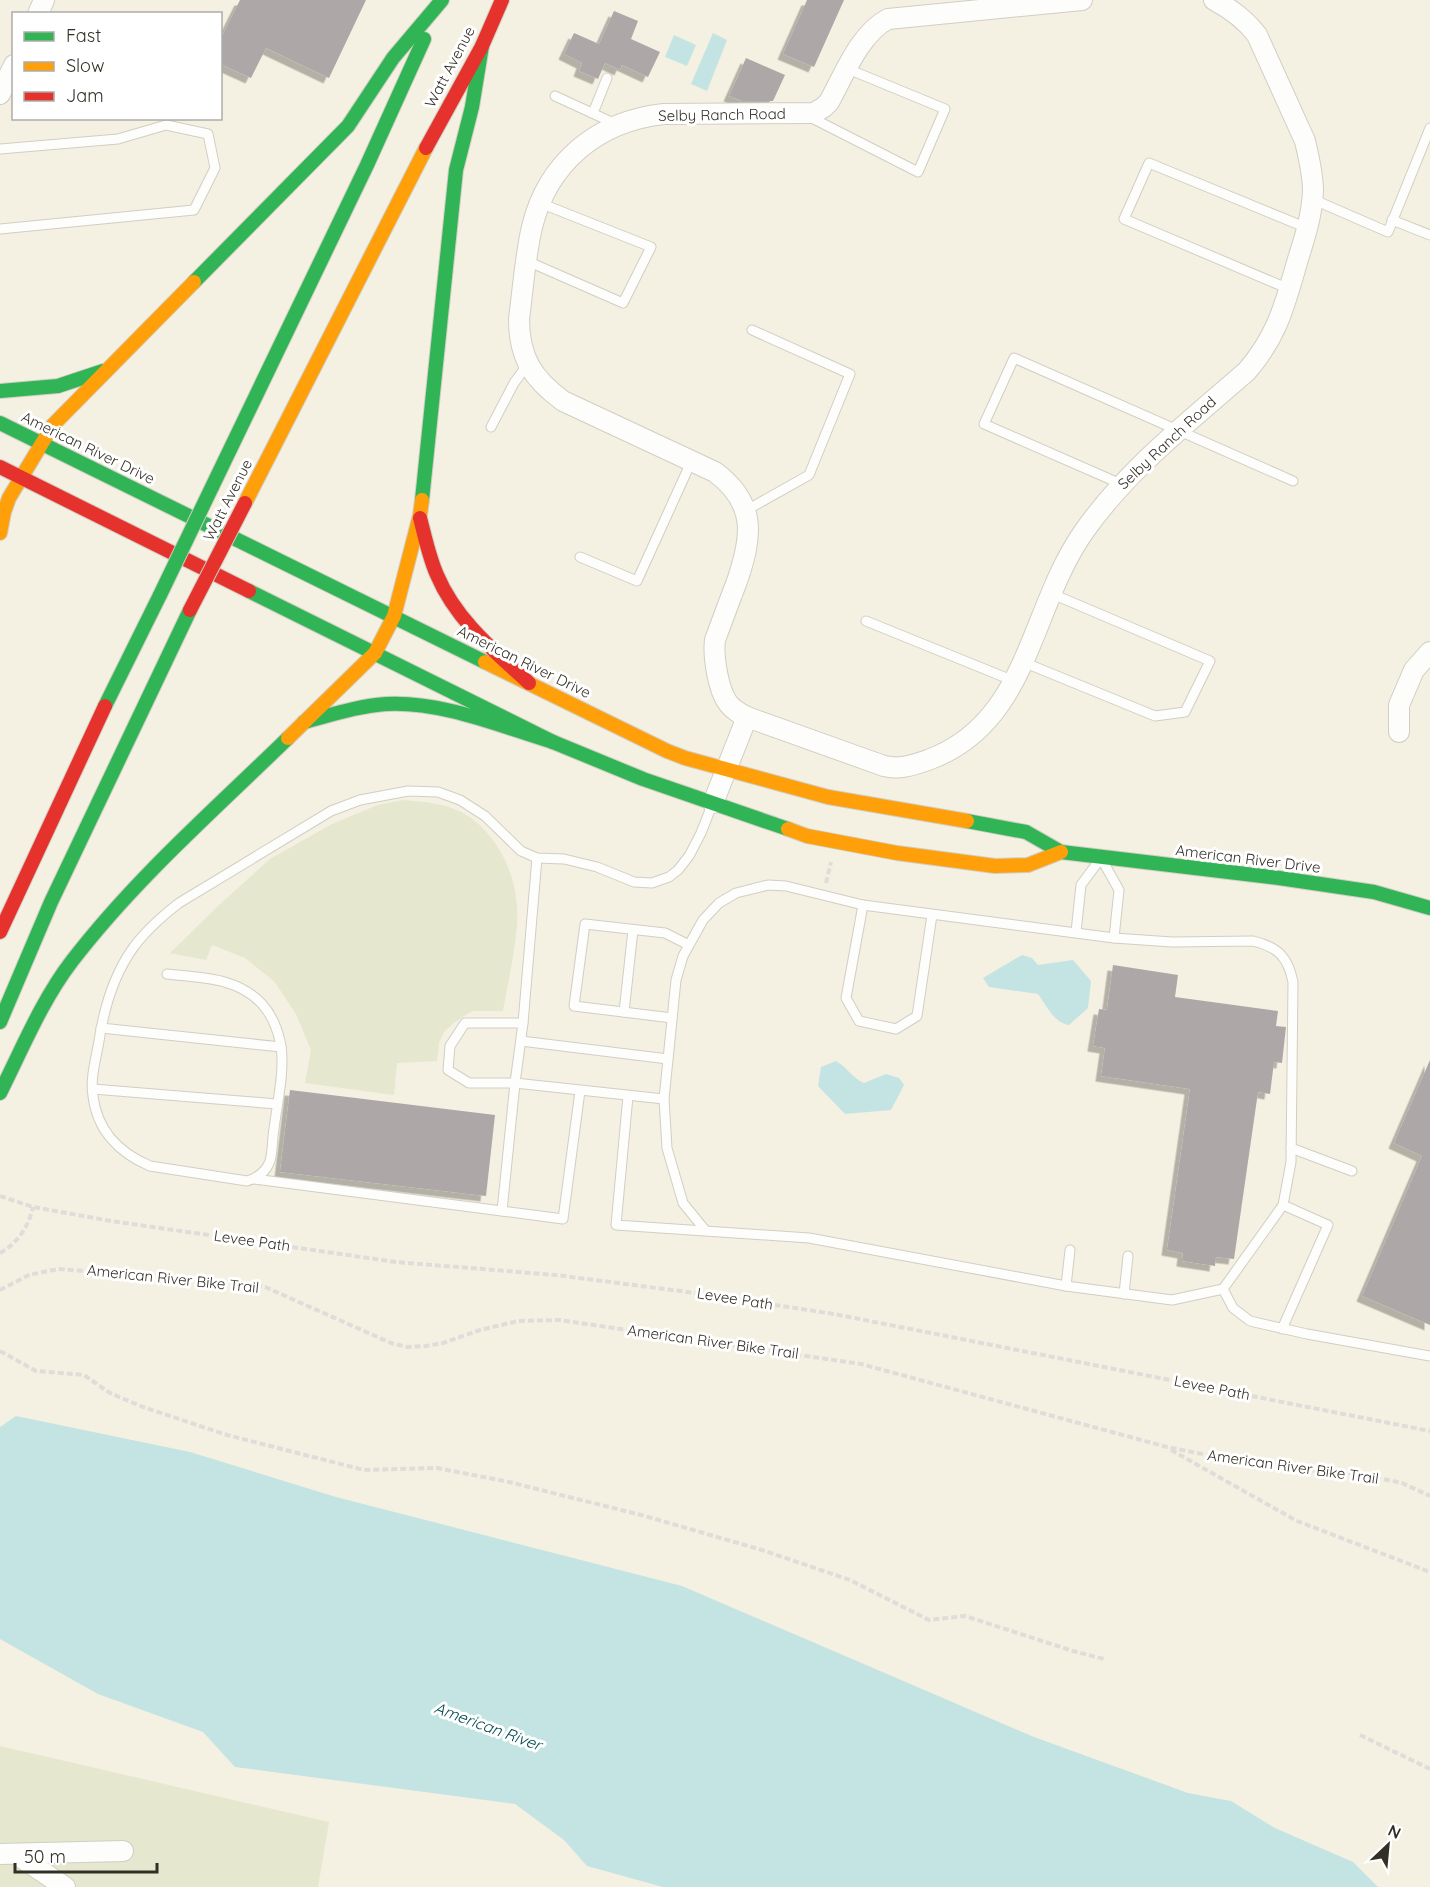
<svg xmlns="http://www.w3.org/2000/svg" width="1430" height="1887" viewBox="0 0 1430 1887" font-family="Quicksand,sans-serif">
<defs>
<filter id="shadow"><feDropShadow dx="-5.5" dy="5.5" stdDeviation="0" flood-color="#0004"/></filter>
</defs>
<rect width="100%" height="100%" fill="#f4f0e2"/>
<g fill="#e5e7cf">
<path d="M404,800C424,802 445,803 463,813C501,835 520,882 517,924C515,953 508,982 503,1011H472L455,1022L444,1032L439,1043L437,1061L397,1063L394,1095L305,1083L311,1050L296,1014L274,981L245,958L212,945L206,960L170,953L217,907L270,859L332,824L378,805Z"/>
<polygon points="0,1746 329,1822 318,1887 0,1887"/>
</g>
<g fill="#c4e4e3">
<polygon points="713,33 727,40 707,91 691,84"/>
<polygon points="674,35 696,45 687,66 665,57"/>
<path d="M1022,955L1032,958L1038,965L1073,960L1091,981L1088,1008L1069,1025C1053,1022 1047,1006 1038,994L989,987L983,978Z"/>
<path d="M836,1061C849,1069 852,1078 864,1083L886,1074L899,1078L904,1085L891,1110L845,1114L818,1086L821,1067Z"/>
<polygon points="16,1416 190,1452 336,1497 682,1586 1034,1737 1188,1793 1231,1801 1275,1828 1353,1862 1378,1887 663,1887 587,1866 564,1840 515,1804 235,1767 203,1732 98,1694 0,1639 0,1427"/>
</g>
<g fill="#ada8a7" filter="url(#shadow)">
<polygon points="240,0 366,0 329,78 266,48 251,78 220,64 220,40"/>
<polygon points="807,0 844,0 814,67 783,54"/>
<polygon points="614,11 638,21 631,39 660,52 648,77 622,65 620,70 605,63 598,79 579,71 582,63 564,54 574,33 599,44"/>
<polygon points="746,58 785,75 773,101 742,101 729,96"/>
<polygon points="1113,965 1178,975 1175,997 1278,1011 1276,1026 1286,1027 1282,1063 1274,1062 1270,1094 1258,1092 1234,1259 1216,1257 1215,1266 1182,1261 1183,1253 1167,1250 1190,1089 1101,1076 1105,1048 1093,1046 1099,1009 1107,1010"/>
<polygon points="1430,1060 1430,1325 1362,1296 1422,1156 1394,1143"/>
<polygon points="290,1090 495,1115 486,1196 280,1172"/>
</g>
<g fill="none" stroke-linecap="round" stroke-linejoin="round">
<g stroke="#d1cec3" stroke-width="11">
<g id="lane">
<polyline points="555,96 618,125"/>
<polyline points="593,113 607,78"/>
<polyline points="810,117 918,172 945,109 848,69"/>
<polyline points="0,149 118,139 166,125 208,134 215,168 194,210 0,229"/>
<polyline points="1312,199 1388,232 1430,128"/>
<polyline points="1392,220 1430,235"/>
<polyline points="527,261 623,303 651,247 540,203"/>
<polyline points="1289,289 1124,219 1149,163 1307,228"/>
<polyline points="491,427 514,383 528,364"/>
<polyline points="1121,484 984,424 1014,358 1293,481"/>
<polyline points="745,511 809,475 850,374 752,330"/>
<polyline points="580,557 637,581 692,460"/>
<polyline points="866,621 1014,681"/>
<polyline points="1023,662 1155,716 1185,712 1210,661 1050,593"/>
<polyline points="537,858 523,1023 515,1083 664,1099"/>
<polyline points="863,905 846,998 859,1021 896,1029 917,1016 932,915"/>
<polyline points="1076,932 1081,885 1101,858 1119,890 1114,938"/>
<path d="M167,974C201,978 237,977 262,1004C271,1014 277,1028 280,1041C286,1067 277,1103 274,1129C272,1139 273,1151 270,1161C266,1172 257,1178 247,1181L150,1166C119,1153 97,1130 93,1096C90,1078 96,1059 99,1041C104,1008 113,976 133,948C146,930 161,917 179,903L331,811L360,800L408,791L438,792L460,800L485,816L521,851L537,858L564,859L597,867L634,882L652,883L669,877L678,870L689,856L701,833L712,805"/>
<polyline points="624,1012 633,930"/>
<polyline points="672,1018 574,1006 585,924 665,933 689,945"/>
<polyline points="101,1028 281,1047"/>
<polyline points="521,1041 668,1059"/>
<polyline points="93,1089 277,1104"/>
<polyline points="628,1096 616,1225 809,1238 1066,1286 1172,1300 1223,1289"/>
<polyline points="1291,1148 1352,1171"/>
<polyline points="254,1179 502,1211 515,1083 469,1083 448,1070 450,1046 465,1023 523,1023"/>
<polyline points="502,1211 563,1219 580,1091"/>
<path d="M705,1230L683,1203L667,1148L664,1099L676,980L683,956L703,920L719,903L736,893L768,885L786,886L863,905L1114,938L1172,942L1253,941C1278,947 1288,957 1293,982L1291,1162L1283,1205L1223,1289L1233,1308L1250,1321L1307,1334L1430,1356"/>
<polyline points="1066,1286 1070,1250"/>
<polyline points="1124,1294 1128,1256"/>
<polyline points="1282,1329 1328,1225 1283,1205"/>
</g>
</g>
<g stroke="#d1cec3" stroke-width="22">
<g id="street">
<path d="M1082,0L888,19C860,33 844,75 829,102L824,107L814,113L664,114C598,121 548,162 532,227C525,257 523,289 519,319C519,358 533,379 563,401L715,472C758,504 752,538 736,584C729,602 722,621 715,640C713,656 718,690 728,703C733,710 739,713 747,717L884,766C900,770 913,765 928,760C1030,723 1029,608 1085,530C1129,468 1190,421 1247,371C1278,335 1285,304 1298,259C1305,237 1312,215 1313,191C1313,174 1309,158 1305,141L1257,35C1245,19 1231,9 1214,0"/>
<polyline points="38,14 44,0"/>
<polyline points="0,94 14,65"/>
<polyline points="1399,732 1399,705 1414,670 1430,652"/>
<polyline points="713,803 747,717"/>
<polyline points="0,1854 123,1851"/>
<polyline points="16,1854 65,1887"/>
</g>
</g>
<g stroke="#d1cec3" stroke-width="16">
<g id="fast">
<polyline points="194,282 348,126 393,58 442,0"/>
<polyline points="0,391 58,386 103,371"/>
<polyline points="0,423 485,662"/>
<polyline points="212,487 367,165 424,39"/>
<polyline points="422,500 456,170 472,107 482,46"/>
<polyline points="249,591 553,742 643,779 788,829"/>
<polyline points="105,706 160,595"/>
<path d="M304,722C331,715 358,706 386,704C442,701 500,726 553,742"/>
<polyline points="967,821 1026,832 1061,852 1279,878 1374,892 1430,908"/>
<polyline points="0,1022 51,902 190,610"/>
<path d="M0,1093C22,1049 42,1000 72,961C135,879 214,810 288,738"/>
</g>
</g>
<g stroke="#d1cec3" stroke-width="16">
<g id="slow">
<polyline points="245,503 426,148"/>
<polyline points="0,533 4,512 9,498 53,425 194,282"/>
<polyline points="485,662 667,751 685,758 828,797 967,821"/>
<polyline points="288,738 375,653 394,616 420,515 422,500"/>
<polyline points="788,829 807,836 897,853 995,866 1028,865 1061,852"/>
</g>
</g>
<g stroke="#d1cec3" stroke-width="16">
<g id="jam">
<polyline points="426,148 482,46 502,0"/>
<polyline points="0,467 249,591"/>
<path d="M420,518C425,537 429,557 437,575C456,620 494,651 529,683"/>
<polyline points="0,932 105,706"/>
</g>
</g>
<g stroke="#dfddd9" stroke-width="4" stroke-dasharray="6 3" stroke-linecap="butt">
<polyline points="826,883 831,862"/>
<polyline points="0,1196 33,1207 111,1221 396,1262 556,1275 703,1294 834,1314 1430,1431"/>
<path d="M0,1253C17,1244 29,1226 33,1207"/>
<polyline points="0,1290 29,1275 58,1269 231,1282 265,1287 391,1343 407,1347 426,1346 443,1343 480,1330 518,1321 559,1320 786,1353 861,1364 1167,1447 1243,1462 1300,1470 1354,1473 1402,1483 1430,1496"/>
<polyline points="0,1351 36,1371 84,1375 110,1393 143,1407 227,1435 364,1470 437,1468 509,1482 645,1516 762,1550 850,1580 929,1620 965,1616 1073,1651 1104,1659"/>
<polyline points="1171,1450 1297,1521 1430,1572"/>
<polyline points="1360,1735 1430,1769"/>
</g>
<use href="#lane" stroke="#fdfdfb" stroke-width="9"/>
<use href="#street" stroke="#fdfdfb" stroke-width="20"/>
<use href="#fast" stroke="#30b455" stroke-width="14"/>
<use href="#slow" stroke="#ff9f0a" stroke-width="14"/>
<use href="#jam" stroke="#e5322d" stroke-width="14"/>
<g stroke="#d1cec3" stroke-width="16" stroke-linecap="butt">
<polyline id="fast-bridge" points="160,595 212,487"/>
</g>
<g stroke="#d1cec3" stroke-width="16" stroke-linecap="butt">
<polyline id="jam-bridge" points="190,610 245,503"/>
</g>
<use href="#fast-bridge" stroke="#30b455" stroke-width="14"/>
<use href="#jam-bridge" stroke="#e5322d" stroke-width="14"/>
</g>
<g text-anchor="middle" stroke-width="6" stroke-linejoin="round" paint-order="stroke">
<g font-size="15" fill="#323026" stroke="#fff">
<text transform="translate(450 67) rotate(-62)" y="5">Watt Avenue</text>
<text transform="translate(722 115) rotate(-1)" y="5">Selby Ranch Road</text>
<text transform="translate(1167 443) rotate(-43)" y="5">Selby Ranch Road</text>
<text transform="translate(88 448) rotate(26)" y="5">American River Drive</text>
<text transform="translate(228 500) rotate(-63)" y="5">Watt Avenue</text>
<text transform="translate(524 662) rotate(26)" y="5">American River Drive</text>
<text transform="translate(1248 859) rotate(7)" y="5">American River Drive</text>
<text transform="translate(252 1241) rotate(8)" y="5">Levee Path</text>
<text transform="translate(173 1279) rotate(6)" y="5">American River Bike Trail</text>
<text transform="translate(735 1299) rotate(9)" y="5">Levee Path</text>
<text transform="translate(713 1342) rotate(8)" y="5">American River Bike Trail</text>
<text transform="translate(1212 1388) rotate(11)" y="5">Levee Path</text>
<text transform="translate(1293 1467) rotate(8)" y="5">American River Bike Trail</text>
</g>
<g font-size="16" font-style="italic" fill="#00494e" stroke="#fff">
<text transform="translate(488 1726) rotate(20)" y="6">American River</text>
</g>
</g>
<rect x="12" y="12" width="210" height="108" fill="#ffffff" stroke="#adaca8" stroke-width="1.5"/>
<rect x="24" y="32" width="30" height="9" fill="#30b455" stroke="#adaca8" stroke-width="1.5"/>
<text x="66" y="42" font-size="18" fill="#323026">Fast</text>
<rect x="24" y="62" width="30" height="9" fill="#ff9f0a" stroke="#adaca8" stroke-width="1.5"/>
<text x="66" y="72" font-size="18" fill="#323026">Slow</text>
<rect x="24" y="92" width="30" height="9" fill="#e5322d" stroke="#adaca8" stroke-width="1.5"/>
<text x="66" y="102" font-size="18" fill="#323026">Jam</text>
<g transform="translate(1388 1845) rotate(26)" stroke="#ffffff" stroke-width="4.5" paint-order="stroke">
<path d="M0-4.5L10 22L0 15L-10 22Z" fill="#323026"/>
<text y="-9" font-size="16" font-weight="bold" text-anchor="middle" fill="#323026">N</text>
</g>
<path d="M15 1863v9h142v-9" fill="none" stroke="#323026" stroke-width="3"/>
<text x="24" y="1863" font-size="18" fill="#323026" stroke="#ffffff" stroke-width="4.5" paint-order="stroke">50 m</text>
</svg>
